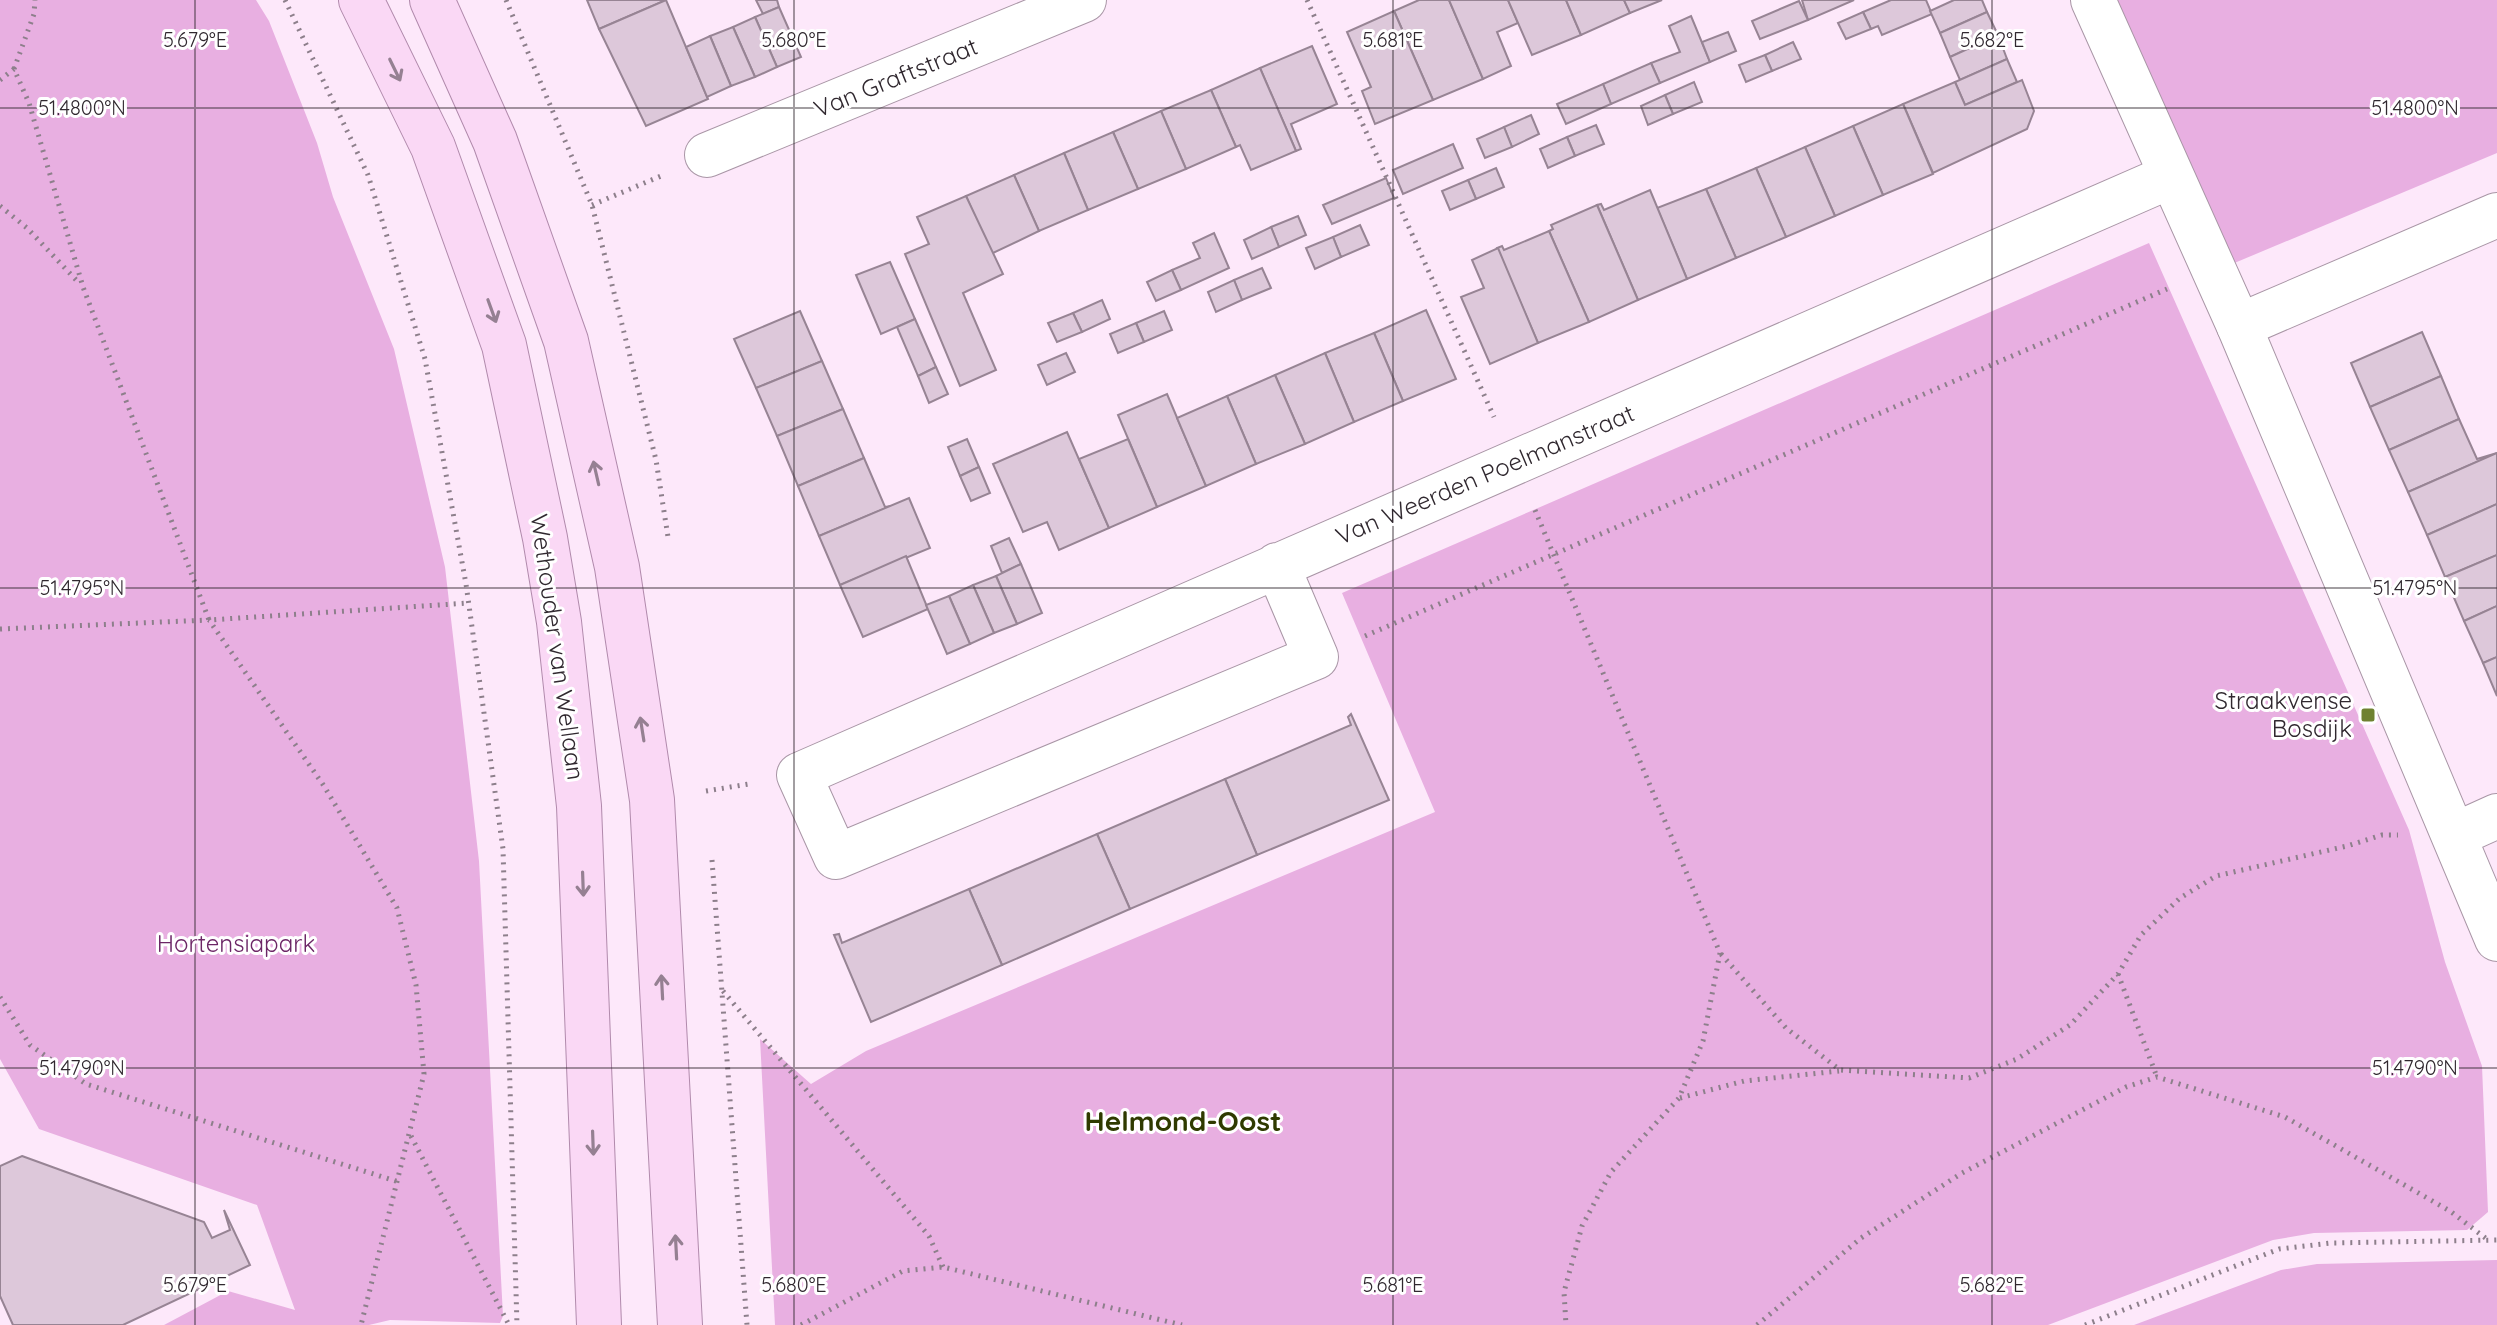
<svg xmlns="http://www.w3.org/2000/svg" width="2497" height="1325" viewBox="0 0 2497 1325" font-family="Quicksand,sans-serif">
<rect width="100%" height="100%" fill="#fde8fa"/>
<g fill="#e8afe1">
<polygon points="0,0 256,0 269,21 317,143 333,197 394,349 445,567 479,861 503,1316 500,1323 390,1320 369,1325 164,1325 228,1291 295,1310 257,1205 39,1129 0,1059"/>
<polygon points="2116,0 2497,0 2497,153 2232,264"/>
<polygon points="2149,243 2409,830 2445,962 2482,1066 2488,1212 2467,1230 2314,1233 2273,1240 2048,1325 775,1325 760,1039 811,1084 866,1051 1435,812 1342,593"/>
<polygon points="2497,1260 2497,1325 2134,1325 2281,1270 2317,1264"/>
</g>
<g fill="#ddc8da" stroke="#978494" stroke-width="2">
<polygon points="587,0 666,0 599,29"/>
<polygon points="666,0 708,99 646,126 599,29"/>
<polygon points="756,0 777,0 779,7 763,14"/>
<polygon points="1419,0 1449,0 1483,79 1433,100 1394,11"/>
<polygon points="1449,0 1508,0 1518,23 1497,32 1511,66 1483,79"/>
<polygon points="1508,0 1566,0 1581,35 1532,55"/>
<polygon points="1566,0 1624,0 1630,13 1581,35"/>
<polygon points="1624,0 1662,0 1630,13"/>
<polygon points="1802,0 1854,0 1808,20"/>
<polygon points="1891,0 1926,0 1932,14 1882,35 1878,26 1871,29 1863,12"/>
<polygon points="1954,0 1982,0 1987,12 1940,33 1930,11"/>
<polygon points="1799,1 1808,20 1760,39 1752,21"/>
<polygon points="779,7 801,57 777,67 755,17"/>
<polygon points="1394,11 1433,100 1375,124 1362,91 1371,87 1347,32"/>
<polygon points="1863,12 1871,29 1846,39 1838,23"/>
<polygon points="1987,12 1998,35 1950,57 1940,33"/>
<polygon points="1691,16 1710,62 1660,83 1651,63 1680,52 1669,26"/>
<polygon points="755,17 777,67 755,77 733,27"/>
<polygon points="733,27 755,77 731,86 710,36"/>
<polygon points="1728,32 1736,51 1710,62 1702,42"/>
<polygon points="1998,35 2007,59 1960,80 1950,57"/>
<polygon points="710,36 731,86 707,97 686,47"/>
<polygon points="1793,42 1801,59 1772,71 1765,55"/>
<polygon points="1312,46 1337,104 1291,124 1301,149 1296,151 1260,68"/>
<polygon points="1765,55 1772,71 1746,82 1739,65"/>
<polygon points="2007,59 2017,82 1965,105 1955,82"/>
<polygon points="1651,63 1660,83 1611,104 1603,84"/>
<polygon points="1260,68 1296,151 1251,170 1240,145 1236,147 1211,90"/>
<polygon points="2022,80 2034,111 2027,129 1933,173 1903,104 1955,82 1965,105"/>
<polygon points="1694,82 1702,102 1673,114 1665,95"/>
<polygon points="1603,84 1611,104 1566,124 1557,104"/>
<polygon points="1211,90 1236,147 1186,169 1161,111"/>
<polygon points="1665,95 1673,114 1648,125 1641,106"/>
<polygon points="1903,104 1933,174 1883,195 1853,126"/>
<polygon points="1161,111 1186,169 1138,189 1113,132"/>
<polygon points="1531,115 1539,134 1512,147 1504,127"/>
<polygon points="1596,125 1604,144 1575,156 1567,137"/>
<polygon points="1853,126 1883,195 1835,216 1805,147"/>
<polygon points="1504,127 1512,147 1485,158 1477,139"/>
<polygon points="1113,132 1138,189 1088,210 1064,153"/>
<polygon points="1567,137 1575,156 1548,168 1540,149"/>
<polygon points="1453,144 1463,168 1403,194 1393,170"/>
<polygon points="1805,147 1835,216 1786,237 1756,168"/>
<polygon points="1064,153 1088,210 1039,231 1014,175"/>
<polygon points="1496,168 1504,187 1476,199 1468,180"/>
<polygon points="1756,168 1786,237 1736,258 1706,189"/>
<polygon points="1014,175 1039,231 991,254 966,196"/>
<polygon points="1386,178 1394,198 1332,224 1323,205"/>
<polygon points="1468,180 1476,199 1450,210 1442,191"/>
<polygon points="1706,189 1736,258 1687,279 1657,208"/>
<polygon points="1650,190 1687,279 1638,300 1597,205 1601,204 1604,210"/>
<polygon points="966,196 1003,274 963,293 996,370 960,386 905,254 929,244 917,217"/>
<polygon points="1597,205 1638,300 1589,322 1549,231 1553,229 1551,225"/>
<polygon points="1298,216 1306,235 1279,247 1271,227"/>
<polygon points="1360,225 1369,245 1341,257 1333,237"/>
<polygon points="1271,227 1279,247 1252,259 1244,240"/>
<polygon points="1549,231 1589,322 1538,343 1497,248 1502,246 1504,250"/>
<polygon points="1214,233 1229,268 1181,290 1172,270 1200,258 1193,243"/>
<polygon points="1333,237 1341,257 1315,269 1306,248"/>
<polygon points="1498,248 1538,343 1490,364 1461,297 1484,288 1472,260"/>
<polygon points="890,262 915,319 881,334 856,275"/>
<polygon points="1262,268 1271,288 1242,300 1234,280"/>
<polygon points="1172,270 1181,290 1156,301 1147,282"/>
<polygon points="1234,280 1242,300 1216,312 1208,292"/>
<polygon points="1102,300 1110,319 1082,332 1073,313"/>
<polygon points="1426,310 1456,379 1403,401 1374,333"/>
<polygon points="800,311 822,361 756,388 734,339"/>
<polygon points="1164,311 1172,330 1144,342 1136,323"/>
<polygon points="1073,313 1082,332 1057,342 1048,323"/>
<polygon points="915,319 936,367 918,376 897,327"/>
<polygon points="1136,323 1144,342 1118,353 1110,334"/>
<polygon points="2422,332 2441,376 2370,407 2351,363"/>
<polygon points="1374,333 1403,401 1354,422 1325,353"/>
<polygon points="1066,353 1075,372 1047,385 1038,365"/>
<polygon points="1325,353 1354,422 1305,444 1275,375"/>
<polygon points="822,361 843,409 777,436 756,388"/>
<polygon points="936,367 948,394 929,403 918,376"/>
<polygon points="1275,375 1305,444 1256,464 1227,396"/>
<polygon points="2441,376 2459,419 2389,450 2370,407"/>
<polygon points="1167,394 1206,486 1157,507 1118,415"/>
<polygon points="1227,396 1256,464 1206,486 1177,418"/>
<polygon points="843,409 864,458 798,486 777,436"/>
<polygon points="2459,419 2477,459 2497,453 2408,492 2389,450"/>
<polygon points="1067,432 1109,528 1059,550 1047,522 1023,532 993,464"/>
<polygon points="967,439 979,467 960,476 948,447"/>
<polygon points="1128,439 1157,507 1109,528 1079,459"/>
<polygon points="2497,453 2497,504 2427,535 2408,492"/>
<polygon points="864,458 885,507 891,506 819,536 798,486"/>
<polygon points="979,467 990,493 971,501 960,476"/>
<polygon points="909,498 930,548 840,585 819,536"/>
<polygon points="2497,504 2497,555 2445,577 2427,535"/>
<polygon points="1009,538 1021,564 1002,573 991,546"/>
<polygon points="2497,555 2497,606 2464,621 2445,577"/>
<polygon points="906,556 928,609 863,637 840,585"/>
<polygon points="1021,564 1042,613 1017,624 996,576"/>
<polygon points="996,576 1017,624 994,633 973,585"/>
<polygon points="973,585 994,633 970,644 949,596"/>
<polygon points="949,596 970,644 947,654 926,605"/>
<polygon points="2497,606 2497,657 2483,663 2464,621"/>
<polygon points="2497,657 2497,696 2483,663"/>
<polygon points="1351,714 1389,800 1257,855 1225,779 1351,725 1348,717"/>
<polygon points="1225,779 1257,855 1130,909 1097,834"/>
<polygon points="1097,834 1130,909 1002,965 969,889"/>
<polygon points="969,889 1002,965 871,1022 834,935 839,934 842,943"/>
<polygon points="22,1156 204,1222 212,1238 230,1230 224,1210 250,1265 123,1325 13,1325 0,1296 0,1166"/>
</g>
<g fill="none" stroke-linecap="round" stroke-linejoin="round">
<g stroke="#a996a6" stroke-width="46">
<g id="minor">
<polyline points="2093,0 2239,326 2497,939"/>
<polyline points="707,155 1084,0"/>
<polyline points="2239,326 2497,215"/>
<polyline points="1277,565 1316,657 836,857 799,775 2171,176"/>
<polyline points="2455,835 2497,816"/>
</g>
</g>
<g stroke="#b18aac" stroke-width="46">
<g id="major">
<polyline points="361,0 433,147 504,345 545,538 559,622 579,806 599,1325"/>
<polyline points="432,0 495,141 566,341 617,567 652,800 680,1325"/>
</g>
</g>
<g stroke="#8d7f8b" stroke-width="5" stroke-dasharray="2 6" stroke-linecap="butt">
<polyline points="285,0 368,175 425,359 466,584 503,849 517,1325"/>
<polyline points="506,0 592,205 656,460 668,537"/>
<polyline points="1307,0 1494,417"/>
<polyline points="14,69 34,14 35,0"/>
<polyline points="0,80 14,69 29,103 83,287 209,620 469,603"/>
<polyline points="592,205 661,176"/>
<polyline points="0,206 27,228 79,283"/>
<polyline points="1535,510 1720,953 1703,1041 1679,1098 1611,1172 1582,1226 1564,1292 1566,1325"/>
<polyline points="0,629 209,620 324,786 397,908 416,985 424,1074 361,1325"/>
<polyline points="1365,636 2167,289"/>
<polyline points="706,791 749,784"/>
<polyline points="712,860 747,1325"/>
<polyline points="1721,954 1786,1028 1840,1070 1969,1078 2017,1059 2070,1025 2118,974 2141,935 2180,898 2216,876 2347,846 2382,835 2398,835"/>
<polyline points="2118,974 2157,1077"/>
<polyline points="723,991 929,1236 943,1267"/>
<polyline points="0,997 30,1045 86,1084 399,1182"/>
<polyline points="1680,1098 1744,1081 1839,1071"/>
<polyline points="411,1136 509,1325"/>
<polyline points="801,1325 903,1271 943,1267 1182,1325"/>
<polyline points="1757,1325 1861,1238 1962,1173 2126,1087 2157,1077 2285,1117 2450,1211 2488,1240"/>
<polyline points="2085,1325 2279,1249 2331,1243 2497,1240"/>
</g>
<use href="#minor" stroke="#fff" stroke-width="44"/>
<use href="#major" stroke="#fad8f5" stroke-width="44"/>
</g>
<defs><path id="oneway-shaft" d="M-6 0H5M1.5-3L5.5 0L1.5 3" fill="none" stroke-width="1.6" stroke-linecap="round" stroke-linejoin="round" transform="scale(2)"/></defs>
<g stroke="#958092">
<use href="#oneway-shaft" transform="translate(395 70) rotate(64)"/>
<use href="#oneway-shaft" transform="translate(492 311) rotate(70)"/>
<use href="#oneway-shaft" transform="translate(596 473) rotate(-103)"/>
<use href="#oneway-shaft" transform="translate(642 729) rotate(-99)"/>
<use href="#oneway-shaft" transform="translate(583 884) rotate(88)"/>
<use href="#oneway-shaft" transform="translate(662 987) rotate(-93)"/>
<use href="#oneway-shaft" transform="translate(593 1143) rotate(88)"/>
<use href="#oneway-shaft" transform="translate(676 1247) rotate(-93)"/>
</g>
<path fill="none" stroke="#30282f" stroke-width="2" stroke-opacity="0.45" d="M195,0V1325M794,0V1325M1393,0V1325M1992,0V1325M0,108H2497M0,588H2497M0,1068H2497"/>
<rect fill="#6f8131" stroke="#fff" stroke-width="3" x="2360" y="707" width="16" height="16" rx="4"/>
<g text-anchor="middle" stroke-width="6" stroke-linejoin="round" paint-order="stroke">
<g font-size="24" fill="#30282f" stroke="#fff">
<text transform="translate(896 78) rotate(-22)" y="8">Van Graftstraat</text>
<text transform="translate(1485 475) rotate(-23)" y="8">Van Weerden Poelmanstraat</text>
<text transform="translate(557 647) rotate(82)" y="8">Wethouder van Wellaan</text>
</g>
<g font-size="24" fill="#30282f" stroke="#fff" text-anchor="end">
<text x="2352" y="709">Straakvense<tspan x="2352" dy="28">Bosdijk</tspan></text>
</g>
<g font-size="24" fill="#6c2666" stroke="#fff">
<text x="236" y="952">Hortensiapark</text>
</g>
<g font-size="28" font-weight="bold" fill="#2f3a00" stroke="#fff">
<text x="1183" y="1131">Helmond-Oost</text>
</g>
</g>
<g font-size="20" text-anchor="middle" fill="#30282f" stroke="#fff" stroke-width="6" stroke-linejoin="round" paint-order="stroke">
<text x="195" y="47">5.679°E</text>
<text x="794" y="47">5.680°E</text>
<text x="1393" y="47">5.681°E</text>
<text x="1992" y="47">5.682°E</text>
<text x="82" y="115">51.4800°N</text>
<text x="2415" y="115">51.4800°N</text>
<text x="82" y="595">51.4795°N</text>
<text x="2415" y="595">51.4795°N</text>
<text x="82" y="1075">51.4790°N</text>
<text x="2415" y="1075">51.4790°N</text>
<text x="195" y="1292">5.679°E</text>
<text x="794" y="1292">5.680°E</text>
<text x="1393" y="1292">5.681°E</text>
<text x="1992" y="1292">5.682°E</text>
</g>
</svg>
